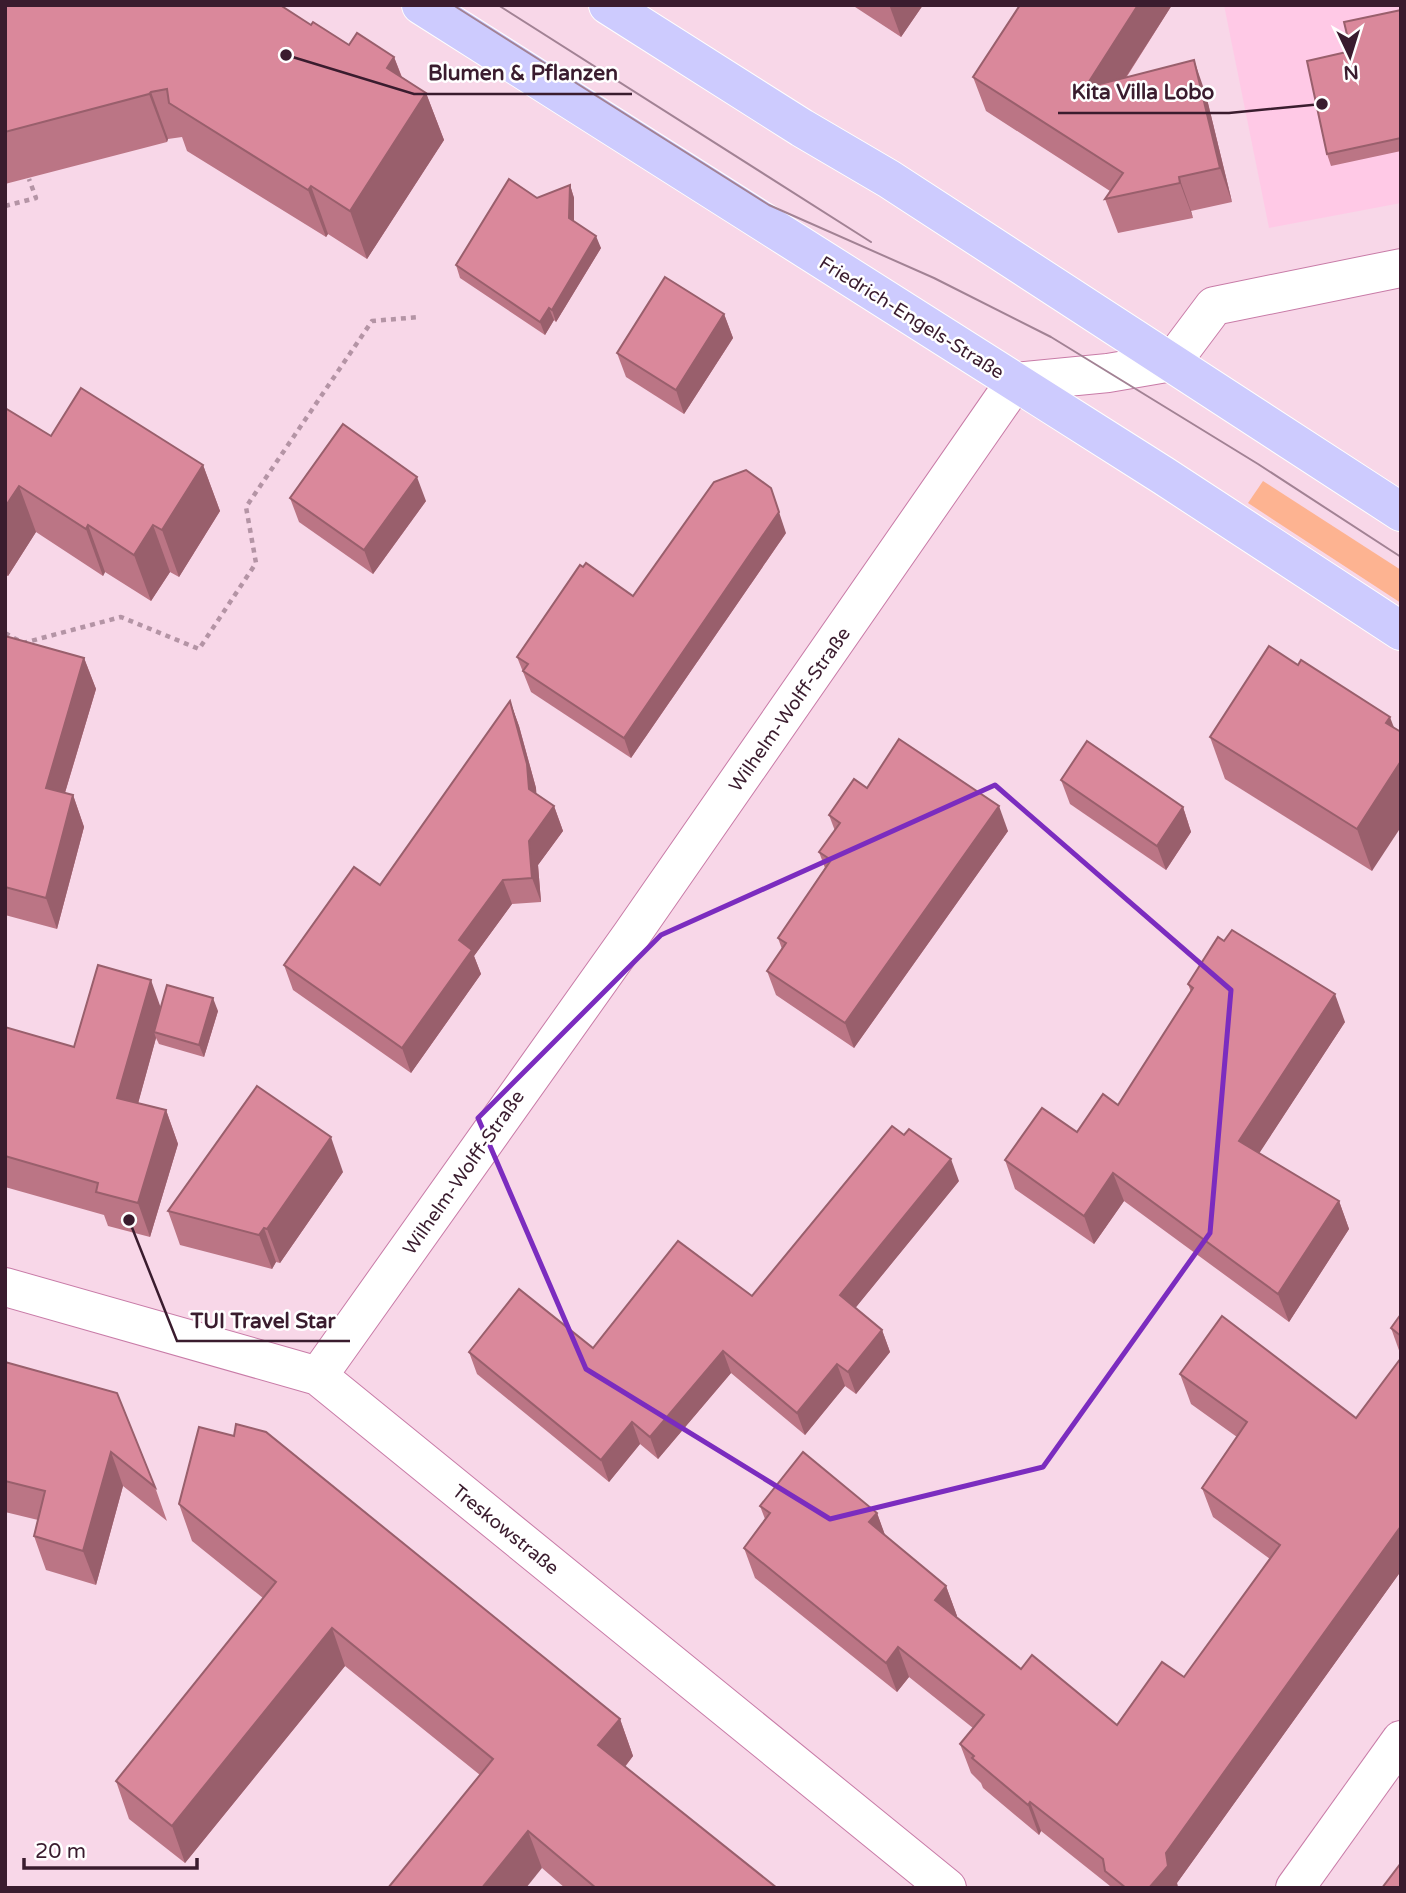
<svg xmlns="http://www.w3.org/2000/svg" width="1406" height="1893" viewBox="0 0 1406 1893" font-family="'Varela Round',sans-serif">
<rect width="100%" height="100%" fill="#f8d7e8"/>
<polygon fill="#ffc9e6" points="1224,5 1401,5 1401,203 1269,228"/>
<polygon fill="#fdb391" points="1263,481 1401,570 1401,603 1248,503"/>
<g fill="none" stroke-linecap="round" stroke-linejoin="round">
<g stroke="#c87ba7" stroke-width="40">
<g id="minor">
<polyline points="5,1287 318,1376 947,1888"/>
<polyline points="318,1376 632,934 1015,382 1108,373 1172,362 1214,306 1401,268"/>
<polyline points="1295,1888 1401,1740"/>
</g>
</g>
<g stroke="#fff" stroke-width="40">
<g id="major">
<polyline points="421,5 1164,476 1401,631"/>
<polyline points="608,5 802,128 889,179 1401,512"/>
</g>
</g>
<g stroke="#b494a5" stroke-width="4.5" stroke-dasharray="5 5" stroke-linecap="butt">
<polyline points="5,206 36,198 29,179"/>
<polyline points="5,633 23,643 121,617 199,649 256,563 246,507 372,321 420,317"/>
</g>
<use href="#minor" stroke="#fff" stroke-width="38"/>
<use href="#major" stroke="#cdcbfe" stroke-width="38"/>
<g stroke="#a28294" stroke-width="2">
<polyline points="453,5 769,205 934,278 1051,337 1258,464 1401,557"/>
<polyline points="498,5 871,242"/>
</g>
</g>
<g fill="#bb7585">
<polygon points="5,5 349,45 394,57 402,77 426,93 444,140 367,259 328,234 326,237 187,151 182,137 168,139 167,142 5,184"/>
<polygon points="852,5 923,5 901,37"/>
<polygon points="1020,5 1172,5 1126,78 1206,95 1232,202 1191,211 1193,218 1118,233 1105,199 1110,191 986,111 973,77"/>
<polygon points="1401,10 1401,151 1331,166 1327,154 1351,51"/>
<polygon points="570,185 574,198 574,221 601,248 556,322 554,320 545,335 460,278 456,265 537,198"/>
<polygon points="724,314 733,338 684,414 626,377 617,353"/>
<polygon points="5,408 51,436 203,465 220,511 179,577 170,572 151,601 105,572 103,576 36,532 8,576 5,575"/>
<polygon points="290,498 426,501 373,574 299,522"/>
<polygon points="786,533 631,758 531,692 517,657 633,596"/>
<polygon points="5,636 84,658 96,689 65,793 73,795 84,827 57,929 5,915"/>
<polygon points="510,701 519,726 536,788 536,794 554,806 563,831 538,865 541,902 512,904 474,956 481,974 411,1073 293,990 284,965 380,885"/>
<polygon points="1394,728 1372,871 1225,779 1210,737"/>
<polygon points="1061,780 1183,807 1191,832 1166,870 1070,804"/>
<polygon points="867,788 1008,831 854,1048 776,995 767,971 782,949 778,938 825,868 819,852 835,831 829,815"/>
<polygon points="1188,984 1345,1022 1259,1153 1339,1201 1349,1229 1289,1322 1124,1201 1094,1244 1015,1189 1005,1160 1077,1132 1118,1105 1191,992"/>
<polygon points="161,1008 218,1011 204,1057 159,1044 156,1038 138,1103 166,1110 178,1144 150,1237 108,1226 104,1215 5,1187 5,1027 74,1047"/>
<polygon points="343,1172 280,1263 276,1262 272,1269 180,1245 168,1211"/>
<polygon points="959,1181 855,1308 882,1330 890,1352 856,1394 845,1386 805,1435 731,1373 658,1459 640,1444 609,1482 477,1374 469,1352 593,1348 752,1296"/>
<polygon points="1401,1314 1401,1356 1391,1328"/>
<polygon points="1401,1358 1401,1571 1177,1883 1178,1888 1111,1888 1110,1886 1041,1831 1039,1835 983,1788 981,1783 971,1773 960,1744 973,1728 909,1677 897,1692 755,1578 744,1548 765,1519 760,1506 877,1513 885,1536 946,1586 957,1616 956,1617 1021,1669 1117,1725 1184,1677 1270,1559 1213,1517 1202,1488 1237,1437 1191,1404 1180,1374 1356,1418"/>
<polygon points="5,1362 155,1487 167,1521 123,1486 96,1585 46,1570 34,1536 38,1520 5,1512"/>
<polygon points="179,1504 620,1719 633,1756 625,1767 777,1888 565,1888 542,1868 480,1775 345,1666 185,1863 129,1819 116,1781 263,1598 192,1541"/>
</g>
<g fill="#995f6c">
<polygon points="892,5 923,5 901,37 890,7"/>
<polygon points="1138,5 1172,5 1097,122 1085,88"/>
<polygon points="394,57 412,105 387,68"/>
<polygon points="1194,60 1206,95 1232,202 1220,168"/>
<polygon points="151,92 168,139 167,142 149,94"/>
<polygon points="426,93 444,140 367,259 350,211"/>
<polygon points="1179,177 1191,211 1193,218 1180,183"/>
<polygon points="570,185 574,198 574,231 569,218"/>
<polygon points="311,186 328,234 326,237 308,190"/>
<polygon points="596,236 601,248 556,322 552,310"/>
<polygon points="549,308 554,320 545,335 540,322"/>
<polygon points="724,314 733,338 684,414 676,390"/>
<polygon points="203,465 220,511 179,577 162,530"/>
<polygon points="417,477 426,501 373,574 364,550"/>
<polygon points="19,486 36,532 8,576 5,570 5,507"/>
<polygon points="771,488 786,533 631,758 624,738"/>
<polygon points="88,525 105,572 103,576 86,529"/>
<polygon points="153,525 170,572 151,601 134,555"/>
<polygon points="84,658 96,689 57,819 46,788"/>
<polygon points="510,701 519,726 536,788 538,813 529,789"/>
<polygon points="1390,717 1401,746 1401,827 1372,871 1357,829 1386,723"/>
<polygon points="73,795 84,827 57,929 46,898"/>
<polygon points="554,806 563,831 538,865 541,902 532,878 529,841"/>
<polygon points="999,806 1008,831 854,1048 845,1023"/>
<polygon points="1183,807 1191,832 1166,870 1157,846"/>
<polygon points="503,880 512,904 474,956 481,974 411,1073 402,1048 459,940"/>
<polygon points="151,980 163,1014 154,1032 156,1038 130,1133 117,1098"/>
<polygon points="1335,994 1345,1022 1249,1169 1239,1141"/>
<polygon points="213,998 218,1011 204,1057 199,1045"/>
<polygon points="166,1110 178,1144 150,1237 138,1203"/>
<polygon points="331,1137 343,1172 280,1263 267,1229"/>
<polygon points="951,1159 959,1181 848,1317 840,1295"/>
<polygon points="1113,1173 1124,1201 1094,1244 1084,1216"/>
<polygon points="1339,1201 1349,1229 1289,1322 1278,1294"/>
<polygon points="264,1228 276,1262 272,1269 259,1235"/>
<polygon points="882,1330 890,1352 856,1394 848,1372"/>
<polygon points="723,1351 731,1373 658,1459 650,1437"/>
<polygon points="837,1364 845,1386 805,1435 797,1413"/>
<polygon points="632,1422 640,1444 609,1482 601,1460"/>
<polygon points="111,1452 123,1486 96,1585 83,1551"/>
<polygon points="877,1513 888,1543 869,1522"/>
<polygon points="1401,1526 1401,1571 1177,1883 1178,1888 1149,1888 1166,1853"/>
<polygon points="946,1586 957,1616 946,1630 935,1600"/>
<polygon points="332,1628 345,1666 185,1863 172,1826"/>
<polygon points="898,1647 909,1677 897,1692 886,1663"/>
<polygon points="620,1719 633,1756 612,1783 598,1745"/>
<polygon points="1030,1802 1041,1831 1039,1835 1028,1805"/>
<polygon points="528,1831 542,1868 526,1888 482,1888"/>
</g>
<g fill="#da889b" stroke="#995f6c" stroke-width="2">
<polygon points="5,5 280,5 311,25 313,22 349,45 357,33 394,57 387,68 426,93 350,211 311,186 308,190 169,103 167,89 151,92 149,94 5,132"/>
<polygon points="1020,5 1138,5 1085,88 1194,60 1220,168 1179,177 1180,183 1105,199 1123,173 973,77"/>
<polygon points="1401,10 1401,138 1327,154 1307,61 1351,51 1344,22"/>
<polygon points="509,179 537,198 570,185 569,218 596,236 552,310 549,308 540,322 456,265"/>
<polygon points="665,277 724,314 676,390 617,353"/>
<polygon points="81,388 203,465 162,530 153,525 134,555 88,525 86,529 19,486 5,507 5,408 51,436"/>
<polygon points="343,424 417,477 364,550 290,498"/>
<polygon points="746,470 771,488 779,512 624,738 523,671 528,664 517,657 580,565 583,567 586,563 633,596 714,482"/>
<polygon points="5,636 84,658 46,788 73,795 46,898 5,887"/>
<polygon points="1269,646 1298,665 1301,660 1390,717 1386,723 1401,732 1401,761 1357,829 1210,737"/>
<polygon points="510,701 527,764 529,789 554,806 529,841 532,878 503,880 459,940 472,950 402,1048 284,965 354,867 380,885"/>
<polygon points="899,739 999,806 845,1023 767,971 786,943 778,938 831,860 819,852 840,823 829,815 854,779 867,788"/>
<polygon points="1087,741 1183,807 1157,846 1061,780"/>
<polygon points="1232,930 1335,994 1239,1141 1339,1201 1278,1294 1113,1173 1084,1216 1005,1160 1042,1108 1077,1132 1103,1094 1118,1105 1193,988 1188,984 1218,937 1224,941"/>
<polygon points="98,965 151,980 117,1098 166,1110 138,1203 96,1192 98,1183 5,1156 5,1027 74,1047"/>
<polygon points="167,985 213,998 199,1045 154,1032"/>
<polygon points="257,1086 331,1137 267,1229 264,1228 259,1235 168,1211"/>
<polygon points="892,1126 904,1135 909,1129 951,1159 840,1295 882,1330 848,1372 837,1364 797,1413 723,1351 650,1437 632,1422 601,1460 469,1352 519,1289 593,1348 678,1241 752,1296"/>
<polygon points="1401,1314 1401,1336 1391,1328"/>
<polygon points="1222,1316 1356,1418 1401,1358 1401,1526 1166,1853 1168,1866 1149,1888 1126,1888 1105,1871 1103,1859 1030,1802 1028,1805 972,1758 974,1756 960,1744 984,1715 898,1647 886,1663 744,1548 770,1513 760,1506 803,1452 877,1513 869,1522 946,1586 935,1600 1021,1669 1032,1655 1117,1725 1162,1662 1184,1677 1280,1545 1202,1488 1247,1422 1180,1374"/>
<polygon points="5,1362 117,1393 155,1487 111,1452 83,1551 34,1536 45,1491 5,1481"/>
<polygon points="236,1424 266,1432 620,1719 598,1745 777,1888 596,1888 528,1831 482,1888 388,1888 493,1759 332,1628 172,1826 116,1781 276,1582 179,1504 199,1427 234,1436"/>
<polygon points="1401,1863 1401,1888 1382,1888"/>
</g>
<path fill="none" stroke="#7b2cbf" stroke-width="5" stroke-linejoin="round" d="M995,785L1231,990L1210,1233L1043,1467L830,1519L586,1369L478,1118L661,935Z"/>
<g text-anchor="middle" stroke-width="5" stroke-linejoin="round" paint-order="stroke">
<g font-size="19" fill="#3a1c2e" stroke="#fff">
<text transform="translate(912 317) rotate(32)" y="7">Friedrich-Engels-Straße</text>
<text transform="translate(789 709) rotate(-55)" y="7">Wilhelm-Wolff-Straße</text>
<text transform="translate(463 1172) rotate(-55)" y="7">Wilhelm-Wolff-Straße</text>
<text transform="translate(506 1529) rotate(39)" y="7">Treskowstraße</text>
</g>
</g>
<path fill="none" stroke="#3a1c2e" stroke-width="2.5" d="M286 55L414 94H632M1322 104L1229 113H1058M129 1220L177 1341H350"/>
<g fill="#3a1c2e" stroke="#fff" stroke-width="2.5">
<circle cx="286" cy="55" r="7"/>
<circle cx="1322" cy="104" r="7"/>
<circle cx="129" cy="1220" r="7"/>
</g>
<g font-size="21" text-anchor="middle" font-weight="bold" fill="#3a1c2e" stroke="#fff" stroke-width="5" stroke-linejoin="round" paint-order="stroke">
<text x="523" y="80">Blumen &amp; Pflanzen</text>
<text x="1143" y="99">Kita Villa Lobo</text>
<text x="263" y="1328">TUI Travel Star</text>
</g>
<rect width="1406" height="1893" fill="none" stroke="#3a1c2e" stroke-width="14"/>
<g transform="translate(1350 56) rotate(176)" stroke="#ffffff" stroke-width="5" paint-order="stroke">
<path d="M0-5L12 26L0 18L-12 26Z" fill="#3a1c2e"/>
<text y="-10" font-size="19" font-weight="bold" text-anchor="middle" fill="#3a1c2e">N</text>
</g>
<path d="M24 1858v10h173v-10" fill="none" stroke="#3a1c2e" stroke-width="3.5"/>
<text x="35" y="1858" font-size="21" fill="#3a1c2e" stroke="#ffffff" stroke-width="5" paint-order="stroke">20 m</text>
</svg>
